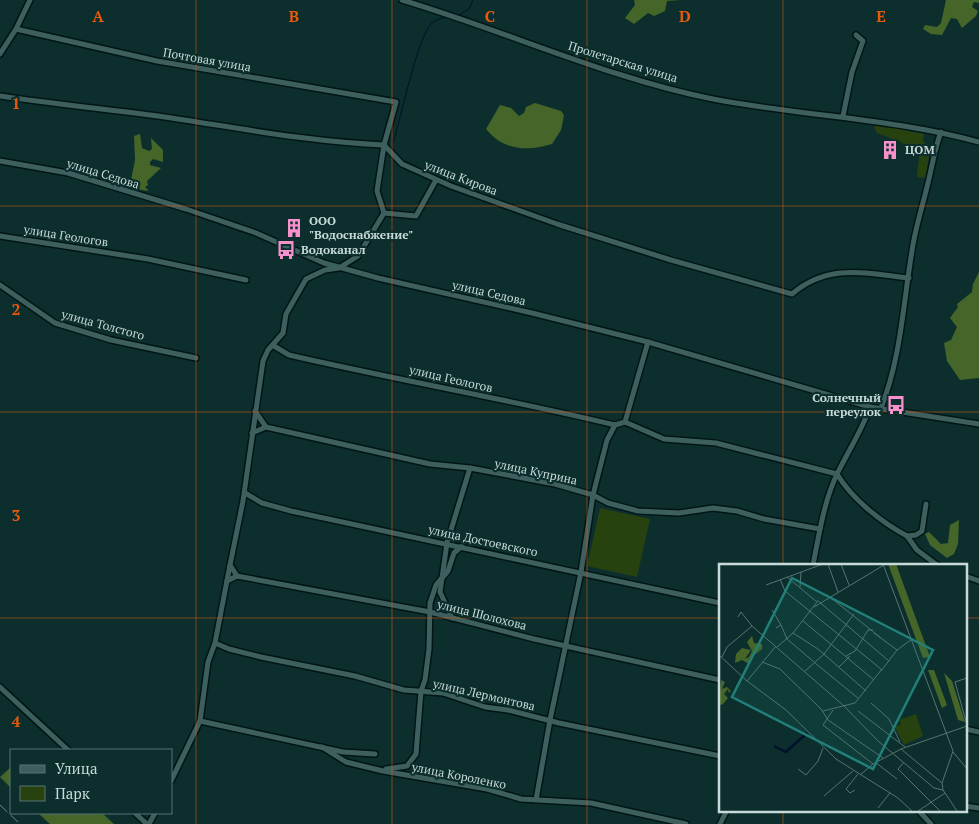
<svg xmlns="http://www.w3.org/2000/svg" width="979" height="824" viewBox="0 0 979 824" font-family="'PT Serif',serif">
<rect width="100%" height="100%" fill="#0c2f2e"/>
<g fill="#28420f">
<polygon points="875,124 924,134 923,140 927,147 930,148 926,178 917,177 919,157 901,142 877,133 874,127"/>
<polygon points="600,508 650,519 637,577 587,566"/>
</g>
<g fill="#466529">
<polygon points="634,0 681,0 667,1 665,11 654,16 648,13 634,24 625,18 635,5"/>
<polygon points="946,0 979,0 979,3 974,2 972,7 978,11 976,16 962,28 957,19 951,18 942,35 931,34 923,29 925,25 937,27 941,23"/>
<path d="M535,103L561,111L564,115L561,130L552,144C526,152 503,150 486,129L500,105L511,108L519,116L524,113L526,107Z"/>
<polygon points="140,134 142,148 149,151 152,149 151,138 163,150 163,162 153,159 150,162 150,165 161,168 147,181 148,185 145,187 149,191 135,189 130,185 135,160 134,136"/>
<polygon points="979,272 979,378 960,380 947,361 944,343 951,340 957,327 950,318 958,307 957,304 972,292 973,284"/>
<polygon points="959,520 958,544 954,554 947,558 930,545 925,534 929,532 941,544 948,543 950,525"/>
<polygon points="11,767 11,788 0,777"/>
<polygon points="38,813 102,813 114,824 50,824"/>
</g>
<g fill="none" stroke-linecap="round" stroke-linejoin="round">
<g stroke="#001129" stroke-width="1">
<polyline points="457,16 469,9 473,0"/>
<path d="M393,143C401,117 417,40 431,24C436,19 442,18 449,17"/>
</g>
<g stroke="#001615" stroke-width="8">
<g id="street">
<path d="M402,0C506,31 607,78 713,99C802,116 892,118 979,142"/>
<polyline points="16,29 157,61 396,102 384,145 377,191 384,213"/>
<polyline points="0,54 16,29 30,0"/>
<path d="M0,96C53,104 106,109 158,116C233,127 309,142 384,145L402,164L451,186L557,224L671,260L792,294C828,263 865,273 909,278"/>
<polyline points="843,116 852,72 863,41 856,35"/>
<polyline points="0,161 68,173 186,209 256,233 324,263 378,278 532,313 648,342 870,407 979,424"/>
<polyline points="0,236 148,259 246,280"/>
<polyline points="0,285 55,323 111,340 196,358"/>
<path d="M274,346L289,355C397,380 507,399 615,425L625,422L648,342"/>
<path d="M881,408C901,358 903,304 912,251C915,229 922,208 927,187C932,168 934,150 941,132"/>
<polyline points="255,411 266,427 430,464 470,468 555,484 593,495 608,503 638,511 679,513 713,508 737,511 764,519 820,529"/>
<path d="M625,422L664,439L716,443L837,474C852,499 881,522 907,536L916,535L922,531L926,504"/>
<polyline points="252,433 266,427"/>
<polyline points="245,493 262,503 291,511 720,603"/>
<polyline points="907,536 917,550 937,565"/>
<path d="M813,565C819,535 824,500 838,472C849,450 862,430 870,407"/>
<polyline points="237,576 430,612 534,639 720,680"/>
<polyline points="965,576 979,581"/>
<polyline points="227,581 237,576 230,565 243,501 263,361 268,350 283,333 286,314 306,279 325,270 339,268 358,256 384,213 416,216 436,180"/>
<polyline points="452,618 440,592 447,543 470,468"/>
<polyline points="215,643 229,649 261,657 355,676 404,690 443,693 485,707 508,710 559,723 720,756"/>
<polyline points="0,687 68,750"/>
<polyline points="200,721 343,752 375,754"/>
<polyline points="965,729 979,732"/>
<polyline points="322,747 346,762 383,771 487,789 521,799 591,803 686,824"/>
<polyline points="386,769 407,766 416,754 421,691 425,680 429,649 430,603 436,585 448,571 454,553 462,546"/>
<polyline points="171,781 200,721 208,662 215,643 230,565"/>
<polyline points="536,800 550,720 581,572 593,495 607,440 615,425"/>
<polyline points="965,806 979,808"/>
<polyline points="918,810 931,824"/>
<polyline points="135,813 147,824"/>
<polyline points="149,824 155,813"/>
<polyline points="720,824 727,810"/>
</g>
</g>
<use href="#street" stroke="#3d5f5e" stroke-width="5"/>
<polyline stroke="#6c8685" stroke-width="1" stroke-dasharray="10 5" stroke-linecap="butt" points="0,805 20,824"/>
</g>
<path fill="none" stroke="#e8590c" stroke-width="1" stroke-opacity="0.55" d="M196,0V824M392,0V824M587,0V824M783,0V565M0,206H979M0,412H979M0,618H720M965,618H979M783,810V824"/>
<defs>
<g id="building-bare" transform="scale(1.5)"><path d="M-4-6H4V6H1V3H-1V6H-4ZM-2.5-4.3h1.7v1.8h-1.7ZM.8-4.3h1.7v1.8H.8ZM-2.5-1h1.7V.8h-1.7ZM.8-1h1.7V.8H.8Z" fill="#f890cb" stroke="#0c2f2e" stroke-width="2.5" paint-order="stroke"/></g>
<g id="bus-bare" transform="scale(1.5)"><path d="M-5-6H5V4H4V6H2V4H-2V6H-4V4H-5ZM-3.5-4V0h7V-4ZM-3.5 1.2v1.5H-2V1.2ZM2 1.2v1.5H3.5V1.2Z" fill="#f890cb" stroke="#0c2f2e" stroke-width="2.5" paint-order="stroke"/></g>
</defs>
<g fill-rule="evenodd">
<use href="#building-bare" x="890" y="150"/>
<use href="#building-bare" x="294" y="228"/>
<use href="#bus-bare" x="286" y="250"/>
<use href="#bus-bare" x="896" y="405"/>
</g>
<g text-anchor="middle" stroke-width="4.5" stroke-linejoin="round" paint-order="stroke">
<g font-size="12" fill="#c7d9d8" stroke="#0c2f2e">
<text transform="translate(207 60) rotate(10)" y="4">Почтовая улица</text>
<text transform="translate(623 62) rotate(17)" y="4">Пролетарская улица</text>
<text transform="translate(103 174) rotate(17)" y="4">улица Седова</text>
<text transform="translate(461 178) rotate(21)" y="4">улица Кирова</text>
<text transform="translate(66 236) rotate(9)" y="4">улица Геологов</text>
<text transform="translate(489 293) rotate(13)" y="4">улица Седова</text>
<text transform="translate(103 325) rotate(15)" y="4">улица Толстого</text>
<text transform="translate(451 379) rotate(13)" y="4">улица Геологов</text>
<text transform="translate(536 472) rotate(12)" y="4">улица Куприна</text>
<text transform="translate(483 541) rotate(12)" y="4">улица Достоевского</text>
<text transform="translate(482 615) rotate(14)" y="4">улица Шолохова</text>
<text transform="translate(484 695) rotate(13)" y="4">улица Лермонтова</text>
<text transform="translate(459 776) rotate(11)" y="4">улица Короленко</text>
</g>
<g font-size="12" font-weight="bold" fill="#c7d9d8" stroke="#0c2f2e" text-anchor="start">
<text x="905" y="154">ЦОМ</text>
<text x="309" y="225">ООО<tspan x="309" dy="14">"Водоснабжение"</tspan></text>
<text x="301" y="254">Водоканал</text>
<text x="881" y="402" text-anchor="end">Солнечный<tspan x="881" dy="14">переулок</tspan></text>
</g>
</g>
<g transform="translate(719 564)">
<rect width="248" height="248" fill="#0c2f2e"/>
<path d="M197,150L204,172L185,181L176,163L182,160L180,156Z" fill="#28420f"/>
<path d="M169,0H177L211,93L204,94ZM33,72L35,79L43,80V85L30,95V100L23,96L16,99L17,90L23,84L32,86L26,95L30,93L33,87L28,78ZM209,106H215L228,141L223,144ZM225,109L233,117L246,158L239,156ZM2,116L6,118L3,125L8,123L12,127L10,129L9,125L5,130L9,134L3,141L0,140Z" fill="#466529"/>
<path fill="none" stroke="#001129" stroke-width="2.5" d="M55,182L67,188L88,169"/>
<path fill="none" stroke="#577372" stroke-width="1" d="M109,0L119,28M122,0L130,21M164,0L234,187L223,219L224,226M61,15L66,27L162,105M47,21L104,0M81,23L82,8M111,33L162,74M98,36L170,97M95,43L165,1M53,46L62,61M19,53L22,48L33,62M84,57L155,116M57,64L62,61L68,75L95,98M74,69L99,85L147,127M155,69L178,86M58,83L74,69L98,38L68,13M0,91L28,117L67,146L117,195L179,234L193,247M127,92L136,87L149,66H154M3,93L8,83L33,62L125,142L159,177L215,224L224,226L238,247M43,98L61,105L102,145L109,156L164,194M96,99L140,135M120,103L131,92M162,107L178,86L193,75M85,108L105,90L135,50M248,114L236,118L248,161M28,117L57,82M152,139L170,155L181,178M114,146L104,161L154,200M104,147L136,139L163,105M139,147L186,183M182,185L223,219M234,188L248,205M156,198L178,215M185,198L179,205L221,247M79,205L87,211L99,197L104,184M141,211L154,200L182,185L248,162M136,226L131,229L127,225L139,210M105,232L134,207M159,244L171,229M199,247L226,229"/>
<path fill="#218079" fill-opacity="0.15" stroke="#218079" stroke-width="2.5" d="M73,14L214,86L154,205L13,133Z"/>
<rect width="248" height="248" fill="none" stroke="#c7d9d8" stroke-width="2.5"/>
</g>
<g font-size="16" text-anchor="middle" font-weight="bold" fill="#e8590c" stroke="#0c2f2e" stroke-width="4.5" stroke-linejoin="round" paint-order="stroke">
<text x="98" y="22">A</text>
<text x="294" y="22">B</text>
<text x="490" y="22">C</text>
<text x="685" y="22">D</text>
<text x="881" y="22">E</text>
<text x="16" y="109">1</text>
<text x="16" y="315">2</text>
<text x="16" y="521">3</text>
<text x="16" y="727">4</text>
</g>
<rect x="10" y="749" width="162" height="65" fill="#0c2f2e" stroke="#577372"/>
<rect x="20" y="765" width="25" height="8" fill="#3d5f5e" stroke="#577372"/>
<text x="55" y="774" font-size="15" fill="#c7d9d8">Улица</text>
<rect x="20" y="786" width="25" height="15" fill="#28420f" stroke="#577372"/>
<text x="55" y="799" font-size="15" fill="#c7d9d8">Парк</text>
</svg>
